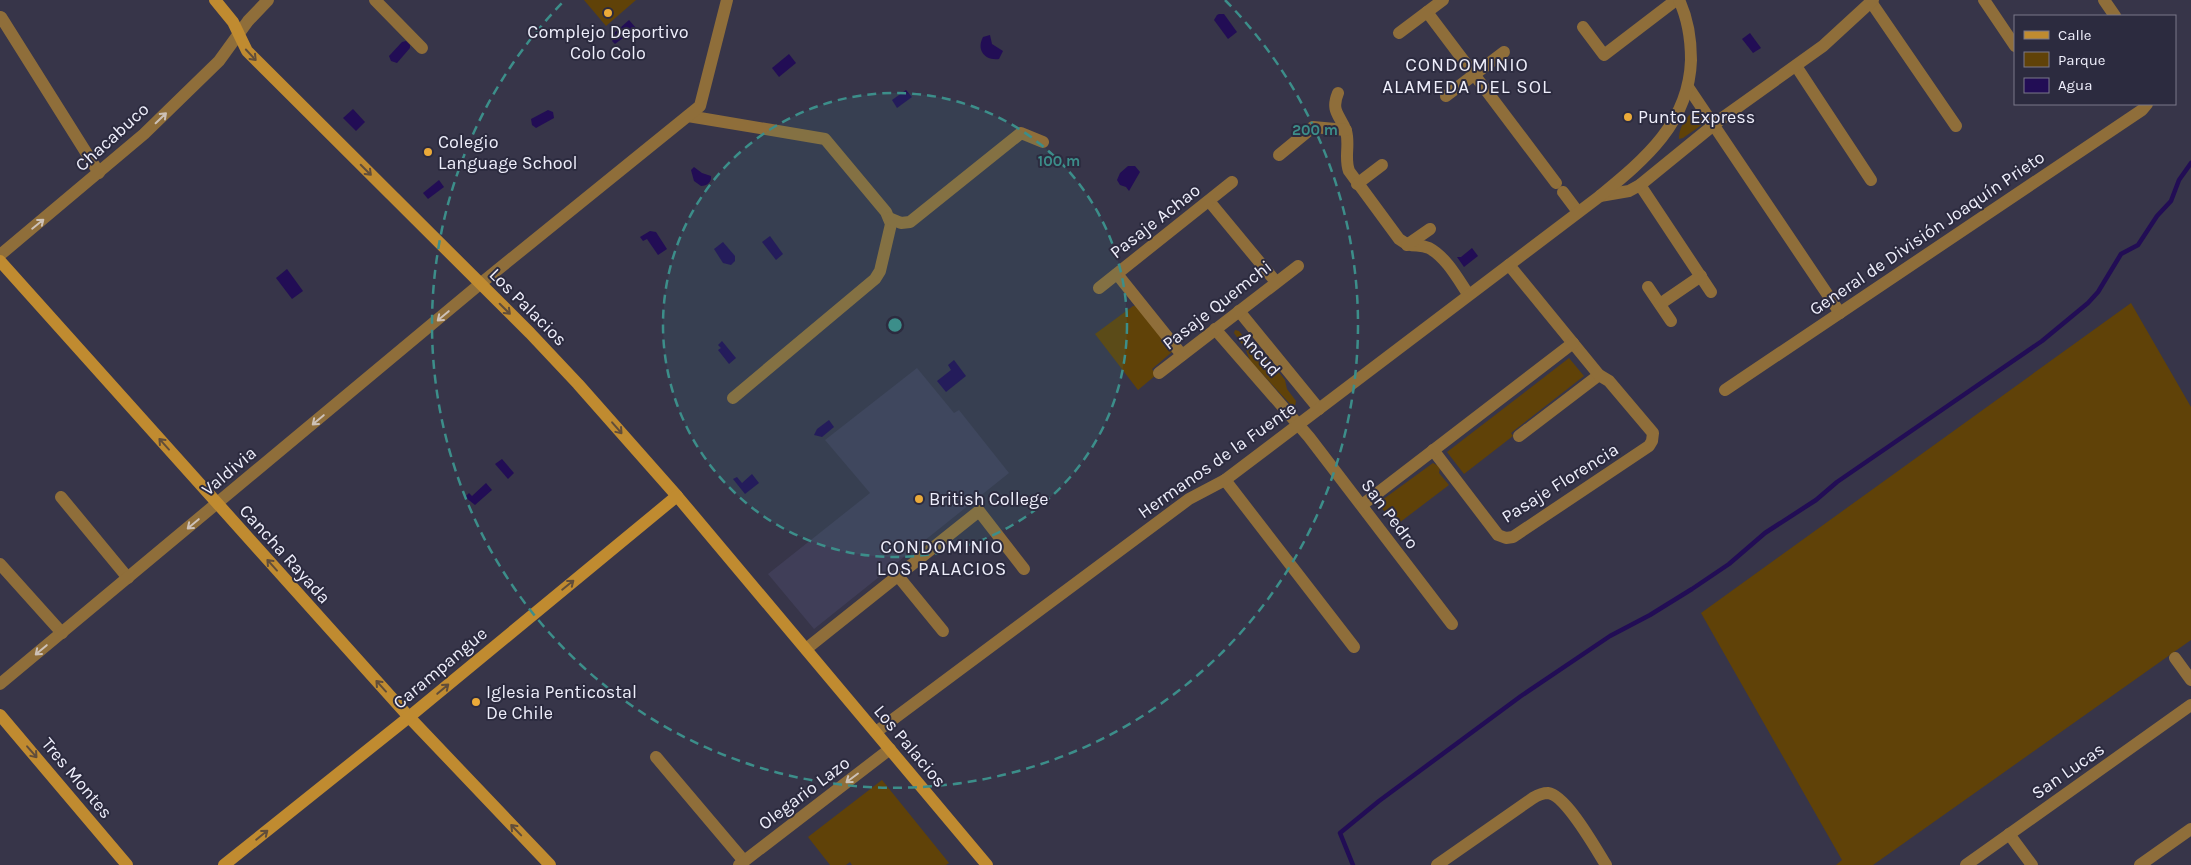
<svg xmlns="http://www.w3.org/2000/svg" width="2191" height="865" viewBox="0 0 2191 865" font-family="Karla,sans-serif">
<rect width="100%" height="100%" fill="#373549"/>
<polygon fill="#403e58" points="917,368 954,413 959,410 1009,473 814,629 768,574 870,493 825,440"/>
<g fill="#604208">
<polygon points="584,0 636,0 606,26"/>
<path d="M1692,113H1698L1703,119V124L1683,138L1679,139C1678,131 1685,117 1692,113Z"/>
<polygon points="2131,303 2191,407 2191,640 1873,865 1836,865 1842,860 1701,613"/>
<polygon points="1133,306 1137,306 1172,352 1152,369 1156,375 1138,390 1095,334"/>
<polygon points="1235,330 1239,331 1251,346 1262,351 1285,380 1287,389 1296,401 1295,406 1292,406 1250,361 1246,350 1234,333"/>
<polygon points="1569,358 1584,376 1511,433 1513,436 1464,474 1447,452"/>
<polygon points="1433,463 1440,467 1439,473 1449,485 1395,526 1378,503"/>
<polygon points="882,780 949,863 946,865 852,865 850,862 846,865 830,865 808,837"/>
</g>
<g fill="#220d55">
<polygon points="1219,14 1224,14 1237,32 1228,39 1214,20 1217,15"/>
<polygon points="629,20 636,28 615,44 612,41 615,37 612,35"/>
<polygon points="1750,33 1761,48 1753,53 1742,39"/>
<path d="M990,35L992,44L1003,51L999,59C985,61 976,50 983,37Z"/>
<polygon points="406,41 410,45 410,48 397,63 391,61 389,56 402,42"/>
<polygon points="789,54 796,63 779,77 772,68"/>
<polygon points="906,90 912,97 897,108 892,100"/>
<polygon points="353,109 365,122 356,131 343,118"/>
<polygon points="548,110 553,112 554,118 536,128 532,125 531,119"/>
<polygon points="1128,166 1135,166 1140,172 1129,191 1126,187 1120,185 1117,180 1120,173"/>
<path d="M694,167L702,173L711,176C712,182 707,186 701,186L694,181L691,170Z"/>
<polygon points="439,180 444,187 428,199 423,193"/>
<polygon points="650,231 656,232 667,249 658,255 647,239 643,241 640,237"/>
<polygon points="770,236 783,254 776,260 762,242"/>
<polygon points="723,242 735,256 735,261 731,265 723,263 714,249"/>
<polygon points="1472,248 1478,256 1464,267 1457,257 1461,257"/>
<polygon points="287,269 303,291 292,299 276,278"/>
<polygon points="722,341 736,358 729,364 718,350 721,348 718,345"/>
<polygon points="954,360 966,376 946,392 937,381 951,370 948,365"/>
<polygon points="829,420 834,427 822,437 814,435 817,429"/>
<polygon points="502,459 514,473 508,479 495,464"/>
<polygon points="752,474 759,483 745,494 733,479 737,477 742,483"/>
<polygon points="486,483 492,490 475,505 465,497 469,493 472,496"/>
</g>
<g fill="none" stroke-linecap="round" stroke-linejoin="round">
<polyline stroke="#220d55" stroke-width="4.5" points="1353,865 1340,833 1379,801 1521,696 1610,636 1650,615 1692,589 1729,564 1765,533 1816,500 1837,482 2042,341 2088,303 2098,292 2121,254 2138,245 2157,216 2171,201 2179,180 2191,163"/>
<g stroke="#8f6e3a" stroke-width="12">
<polyline points="375,0 422,48"/>
<polyline points="1984,0 2015,46"/>
<polyline points="2104,0 2115,16"/>
<polyline points="1871,2 1956,126"/>
<polyline points="1427,12 1556,183"/>
<polyline points="1,17 99,173"/>
<polyline points="1583,27 1604,55 1676,0"/>
<polyline points="1399,33 1443,0"/>
<polyline points="1796,66 1871,180"/>
<polyline points="1688,87 1840,313"/>
<path d="M1338,93C1330,112 1341,116 1346,131C1350,145 1344,158 1349,171L1399,239C1412,249 1417,243 1429,248C1446,257 1458,279 1468,294"/>
<polyline points="1446,96 1504,52"/>
<polyline points="688,116 825,139 886,212 891,224 880,271 875,279 733,398"/>
<polyline points="1279,155 1313,127 1346,130"/>
<polyline points="1357,184 1382,165"/>
<polyline points="1640,185 1711,292"/>
<polyline points="1563,192 1578,212"/>
<polyline points="1600,196 1629,191 1640,185 1721,119 1823,46 1873,0"/>
<polyline points="1209,201 1276,282"/>
<polyline points="889,218 901,223 910,222 1021,133 1043,142"/>
<polyline points="1407,245 1430,229"/>
<polyline points="0,255 144,134 219,61 248,21 268,0"/>
<polyline points="1117,274 1182,355"/>
<polyline points="1648,287 1671,321"/>
<polyline points="1099,288 1232,182"/>
<polyline points="1660,304 1701,276"/>
<polyline points="1239,311 1319,409"/>
<polyline points="1215,329 1309,437 1452,624"/>
<polyline points="1159,373 1298,266"/>
<polyline points="1725,390 2142,110 2147,104"/>
<polyline points="1519,436 1599,375"/>
<polyline points="1433,450 1498,535 1506,538 1513,537 1649,446 1652,441 1653,433 1609,381 1599,375 1509,265"/>
<polyline points="1225,480 1354,647"/>
<polyline points="61,497 128,578"/>
<polyline points="1362,505 1573,343"/>
<polyline points="0,564 62,633"/>
<polyline points="898,576 943,631"/>
<polyline points="806,649 979,511 1024,569"/>
<polyline points="2175,658 2191,680"/>
<polyline points="0,684 480,284 700,106 727,0"/>
<path d="M876,732L1189,499L1225,480L1600,196C1645,159 1689,123 1691,60C1691,40 1688,19 1679,0"/>
<polyline points="656,757 744,861"/>
<polyline points="2009,834 2032,865"/>
<polyline points="739,865 890,749"/>
<path d="M1437,865L1533,798C1538,795 1542,793 1548,793C1566,795 1596,849 1606,865"/>
<polyline points="1966,865 2191,705"/>
<polyline points="2140,865 2191,829"/>
</g>
<g stroke="#c08b30" stroke-width="12">
<polyline points="215,0 233,22 247,51 530,333 578,384 677,496 987,865"/>
<polyline points="0,261 409,717 550,865"/>
<polyline points="0,715 127,865"/>
<polyline points="224,865 409,717 677,496"/>
</g>
</g>
<defs><path id="oneway-shaft" d="M-6 0H5M1.5-3L5.5 0L1.5 3" fill="none" stroke-width="1.6" stroke-linecap="round" stroke-linejoin="round" transform="scale(1.25)"/></defs>
<g stroke="#604d3a">
<use href="#oneway-shaft" transform="translate(251 55) rotate(47)"/>
<use href="#oneway-shaft" transform="translate(366 170) rotate(45)"/>
<use href="#oneway-shaft" transform="translate(505 309) rotate(45)"/>
<use href="#oneway-shaft" transform="translate(617 428) rotate(49)"/>
<use href="#oneway-shaft" transform="translate(164 444) rotate(-132)"/>
<use href="#oneway-shaft" transform="translate(272 565) rotate(-132)"/>
<use href="#oneway-shaft" transform="translate(568 585) rotate(-39)"/>
<use href="#oneway-shaft" transform="translate(381 686) rotate(-132)"/>
<use href="#oneway-shaft" transform="translate(443 689) rotate(-40)"/>
<use href="#oneway-shaft" transform="translate(32 752) rotate(49)"/>
<use href="#oneway-shaft" transform="translate(516 830) rotate(-134)"/>
<use href="#oneway-shaft" transform="translate(262 835) rotate(-39)"/>
</g>
<g stroke="#cdc1b7">
<use href="#oneway-shaft" transform="translate(161 118) rotate(-44)"/>
<use href="#oneway-shaft" transform="translate(38 224) rotate(-39)"/>
<use href="#oneway-shaft" transform="translate(443 316) rotate(140)"/>
<use href="#oneway-shaft" transform="translate(318 420) rotate(140)"/>
<use href="#oneway-shaft" transform="translate(193 524) rotate(140)"/>
<use href="#oneway-shaft" transform="translate(41 650) rotate(140)"/>
<use href="#oneway-shaft" transform="translate(852 778) rotate(143)"/>
</g>
<circle cx="895" cy="325" r="232" fill="#3c8e8a" fill-opacity=".12"/>
<g fill="none" stroke="#3c8e8a" stroke-width="2.5" stroke-dasharray="9 6">
<circle cx="895" cy="325" r="232"/>
<path d="M1225 0A463 463 0 1 1 565 0"/>
</g>
<g fill="#ebaa39" stroke="#2c2b3f" stroke-width="2">
<circle cx="608" cy="13" r="5"/>
<circle cx="1628" cy="117" r="5"/>
<circle cx="428" cy="152" r="5"/>
<circle cx="919" cy="499" r="5"/>
<circle cx="476" cy="702" r="5"/>
</g>
<g text-anchor="middle" stroke-width="4" stroke-linejoin="round" paint-order="stroke">
<g font-size="18" fill="#eeeefb" stroke="#2c2b3f" text-anchor="start">
<text x="608" y="38" text-anchor="middle">Complejo Deportivo<tspan x="608" dy="21">Colo Colo</tspan></text>
<text x="1638" y="123">Punto Express</text>
<text x="438" y="148">Colegio<tspan x="438" dy="21">Language School</tspan></text>
<text x="929" y="505">British College</text>
<text x="486" y="698">Iglesia Penticostal<tspan x="486" dy="21">De Chile</tspan></text>
</g>
<g font-size="18" fill="#eeeefb" stroke="#2c2b3f">
<text transform="translate(112 137) rotate(-42)" y="6">Chacabuco</text>
<text transform="translate(1155 221) rotate(-38)" y="6">Pasaje Achao</text>
<text transform="translate(1927 233) rotate(-34)" y="6">General de División Joaquín Prieto</text>
<text transform="translate(1217 305) rotate(-38)" y="6">Pasaje Quemchi</text>
<text transform="translate(528 307) rotate(45)" y="6">Los Palacios</text>
<text transform="translate(1260 354) rotate(49)" y="6">Ancud</text>
<text transform="translate(1217 460) rotate(-35)" y="6">Hermanos de la Fuente</text>
<text transform="translate(229 471) rotate(-40)" y="6">Valdivia</text>
<text transform="translate(1560 483) rotate(-32)" y="6">Pasaje Florencia</text>
<text transform="translate(1390 514) rotate(53)" y="6">San Pedro</text>
<text transform="translate(285 554) rotate(48)" y="6">Cancha Rayada</text>
<text transform="translate(440 668) rotate(-40)" y="6">Carampangue</text>
<text transform="translate(910 746) rotate(50)" y="6">Los Palacios</text>
<text transform="translate(2068 771) rotate(-35)" y="6">San Lucas</text>
<text transform="translate(77 778) rotate(50)" y="6">Tres Montes</text>
<text transform="translate(804 793) rotate(-37)" y="6">Olegario Lazo</text>
</g>
<g font-size="19" letter-spacing="1" fill="#eeeefb" stroke="#2c2b3f">
<text x="1467" y="71">CONDOMINIO<tspan x="1467" dy="22">ALAMEDA DEL SOL</tspan></text>
<text x="942" y="553">CONDOMINIO<tspan x="942" dy="22">LOS PALACIOS</tspan></text>
</g>
</g>
<circle cx="895" cy="325" r="8" fill="#3c8e8a" stroke="#2c2b3f" stroke-width="2.5"/>
<g font-size="15" text-anchor="middle" font-weight="bold" fill="#3c8e8a" stroke="#2c2b3f" stroke-width="4" stroke-linejoin="round" paint-order="stroke">
<text x="1315" y="135">200 m</text>
<text x="1059" y="166">100 m</text>
</g>
<rect x="2014" y="15" width="162" height="90" fill="#2c2b3f" stroke="#7a798a"/>
<rect x="2024" y="31" width="25" height="8" fill="#c08b30" stroke="#7a798a"/>
<text x="2058" y="40" font-size="15" fill="#eeeefb">Calle</text>
<rect x="2024" y="52" width="25" height="15" fill="#604208" stroke="#7a798a"/>
<text x="2058" y="65" font-size="15" fill="#eeeefb">Parque</text>
<rect x="2024" y="78" width="25" height="15" fill="#220d55" stroke="#7a798a"/>
<text x="2058" y="90" font-size="15" fill="#eeeefb">Agua</text>
</svg>
